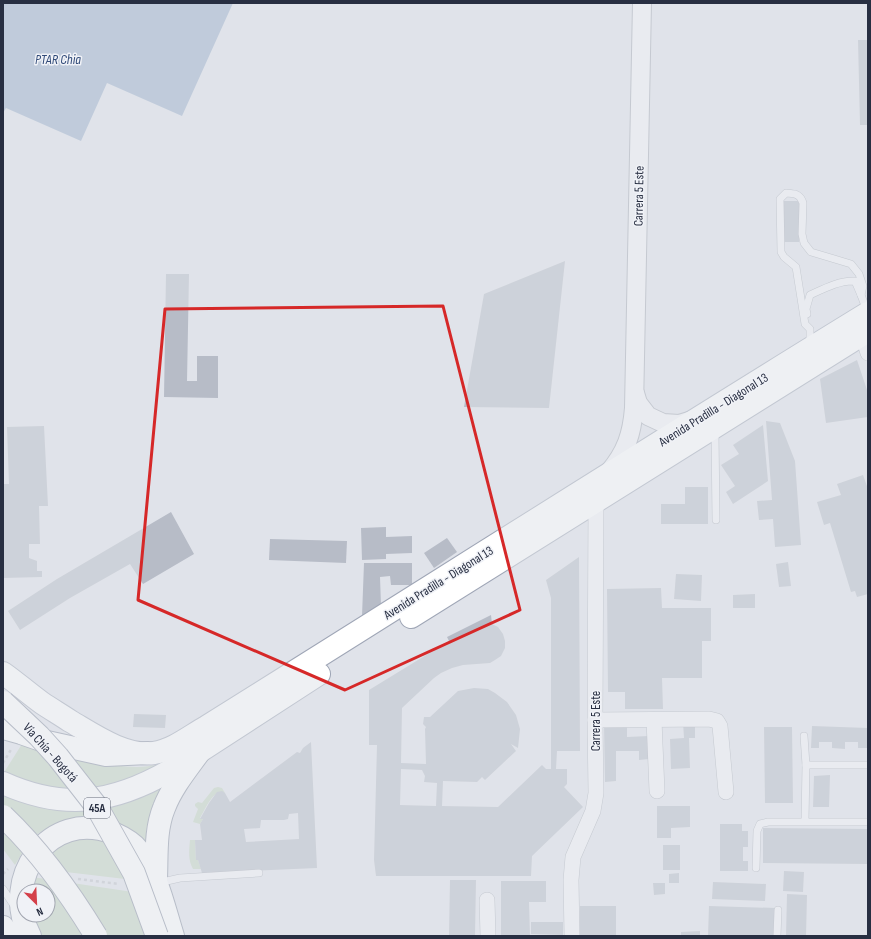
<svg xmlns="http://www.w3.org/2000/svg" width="871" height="939" viewBox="0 0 871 939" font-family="'Sofia Sans Condensed',sans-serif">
<rect width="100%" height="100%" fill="#e0e3ea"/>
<g fill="#c4d4c1">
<path d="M22,744C56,752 125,775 158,764C168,761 179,755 189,750L167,781L147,843L61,822L39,833L28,843L15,865L3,849V774Z"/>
<path d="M218,787L222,788L225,793C213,788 205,810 200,818L203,819L200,824L193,822L198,809L195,806V804L198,802L202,803L214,788Z"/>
<polygon points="98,837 112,844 142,881 32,868 54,843"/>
<path d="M190,840H195L196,860H198L201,869H193C188,860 189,851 190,840Z"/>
<polygon points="32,877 153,895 169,936 39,936 30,915 48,915 48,891 30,891"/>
</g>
<polygon fill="#9aaecb" points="3,3 233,3 182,116 107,83 81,141 6,108 3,113"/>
<g fill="#b7bcc7" fill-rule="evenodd">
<polygon points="858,40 868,40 868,125 860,125"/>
<rect x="784" y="201" width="15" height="41"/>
<polygon points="565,261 549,408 464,407 484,294"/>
<polygon points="166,274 189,274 187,381 197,381 197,356 218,356 218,398 164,397"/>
<polygon points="857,360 868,393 868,417 826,423 820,379"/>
<polygon points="766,421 780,423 795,461 801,545 775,547 773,519 759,520 757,501 772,500"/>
<polygon points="763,425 768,481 733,504 726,492 735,486 721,465 739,454 733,445"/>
<polygon points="44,426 48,506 39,506 40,544 29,544 29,558 37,561 37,571 42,571 42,577 3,578 3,484 9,484 7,427"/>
<polygon points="863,475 868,489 868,594 857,597 855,591 851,592 830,523 824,525 817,502 841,495 837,484"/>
<polygon points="685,487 708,487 708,524 661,524 661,504 685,504"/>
<polygon points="171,512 194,554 143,584 130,564 70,598 20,630 8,611 57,579"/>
<polygon points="386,527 386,537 412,536 412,553 386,554 386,559 362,560 361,528"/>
<polygon points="447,538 457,552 434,568 424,553"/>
<polygon points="270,539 347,541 346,563 269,560"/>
<path d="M579,557L580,751H557L556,769H567V784L564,787L583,807L532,856L531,876H376L374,860L377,745H369V690L449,641L447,637L491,615L492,624L498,627L503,634L505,641V648L501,656L495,660L490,663L463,665L452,668L441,673L434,678L402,708L401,763L426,764L425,729L426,727L423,724L424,717H430L458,691L474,688L488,689L495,693L507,702L516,715L520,729L518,748L511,744L516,751L485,780L482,777L477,782L443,781L442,806L498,807L542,765L546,769H551V598L546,580ZM401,769L422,770L425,776L424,782L437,783L436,806L400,805Z"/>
<polygon points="788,562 791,586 779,587 776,564"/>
<polygon points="364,563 412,563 412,585 391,585 390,576 380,577 381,606 362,616"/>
<polygon points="676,574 702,575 701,601 674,599"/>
<polygon points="661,588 662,608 711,608 711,641 702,641 702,678 662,678 663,709 625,709 625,692 608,692 607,589"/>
<polygon points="755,594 755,608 733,608 733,595"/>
<polygon points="134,714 166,715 165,728 133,727"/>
<polygon points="683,722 695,722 695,738 689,738 690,768 671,769 670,739 684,738"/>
<polygon points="627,723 627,737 649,736 649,759 639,760 639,751 616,751 616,781 605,782 604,724"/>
<polygon points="812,726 868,728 868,748 858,748 858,742 845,742 845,749 832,748 832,742 819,742 819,748 811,748"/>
<polygon points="764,727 792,727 793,803 765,803"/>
<path d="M311,742L317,868L202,873L198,860H196L195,840H202L200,824L203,819H200L209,803L217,792L222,791L225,793L230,802L297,752L300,753L303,748ZM298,813L299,839L246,842L244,829L260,828L261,820H284L288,819L289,814Z"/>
<polygon points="830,775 829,807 813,807 814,776"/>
<polygon points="657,806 690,806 690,827 671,828 671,838 657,838"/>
<polygon points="720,824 742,824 742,831 748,831 748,847 743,847 743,861 748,861 748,871 720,871"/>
<polygon points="763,828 868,829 868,864 763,863"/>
<rect x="663" y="845" width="17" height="25"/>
<polygon points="784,871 804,872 803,892 783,891"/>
<polygon points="679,873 679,883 669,883 669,874"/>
<polygon points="450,880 476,880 475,936 449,936"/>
<polygon points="501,881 546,881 546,902 529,902 530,936 501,936"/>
<polygon points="713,882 766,884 765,901 712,899"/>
<polygon points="653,883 665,883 665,894 654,895"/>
<polygon points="787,894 807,895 806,936 786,936"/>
<polygon points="580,906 616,906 616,936 579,936"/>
<polygon points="709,906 776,908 776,936 708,936"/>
<polygon points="531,922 563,922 563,935 531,934"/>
<polygon points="700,931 700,936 681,936 681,932"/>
</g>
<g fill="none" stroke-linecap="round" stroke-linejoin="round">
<g stroke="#a5a9b4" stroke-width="8">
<g id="service">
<path d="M807,314L806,309L810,295C823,289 840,280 855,281L861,295"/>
<path d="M810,345V329L805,324L796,267L784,257L781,252L780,199L786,193C794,194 800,193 803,203L802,234L804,243L811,252L851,264L859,274L863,286L861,295L867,311"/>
<polyline points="715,431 716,520"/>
<polyline points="804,736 806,765 805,821"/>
<polyline points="806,765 868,765"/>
<polyline points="756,868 757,831 760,824 768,822 868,822"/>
<polyline points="158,883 180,878 259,873"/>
<polyline points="3,889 15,907"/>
<polyline points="777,936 778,910"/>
</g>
</g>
<g stroke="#a5a9b4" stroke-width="16">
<g id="minor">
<polyline points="862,334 868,353"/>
<polyline points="595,720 709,719 717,721 720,726 726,792"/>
<polyline points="654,720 657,791"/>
<polyline points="487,900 488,936"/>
<polyline points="572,936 571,880 573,857 593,811 596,793 595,720 596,501"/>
</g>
</g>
<g stroke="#a5a9b4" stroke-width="20">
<g id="tertiary">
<polyline points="635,393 638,403 648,416 663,423 679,424 692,420"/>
<path d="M609,472C626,452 632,434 634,408L642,3"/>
</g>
</g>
<g stroke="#9fa6b6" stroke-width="24">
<g id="primary">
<polyline points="411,617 868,331"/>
<path d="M3,673C16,682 28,693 42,703C51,709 61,715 70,721C94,735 125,757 154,753C173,750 190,736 206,727C427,589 646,449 868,313"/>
<path d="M3,783C65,811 114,803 171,770L319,674"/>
</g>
</g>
<g stroke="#878fa1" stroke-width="24">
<g id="trunk">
<polyline points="3,728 21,733 47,742 106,755 148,753"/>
<path d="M156,879C157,855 155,830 164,808C172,787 187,769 200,751"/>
<polyline points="3,927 10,936"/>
<path d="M30,936C0,879 49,808 113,833C122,837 132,842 138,850C157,872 164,908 173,936"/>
</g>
</g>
<g stroke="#bec1c9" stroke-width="2.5" stroke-dasharray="3 3" stroke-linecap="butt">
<polyline points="3,763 12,748"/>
<polyline points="3,874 8,869"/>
<polyline points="78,879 119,884"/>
</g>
<use href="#service" stroke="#f3f4f8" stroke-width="7"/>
<use href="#minor" stroke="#f3f4f8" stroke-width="15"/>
<use href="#tertiary" stroke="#f3f4f8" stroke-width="18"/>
<use href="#primary" stroke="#fff" stroke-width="22"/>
<use href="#trunk" stroke="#fff" stroke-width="22"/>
<g stroke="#878fa1" stroke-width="24" stroke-linecap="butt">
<g id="trunk-bridge">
<polyline points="3,702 39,736 58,757 97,807 134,873 157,936"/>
<path d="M3,816C40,851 70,893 96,936"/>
</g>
</g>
<use href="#trunk-bridge" stroke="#fff" stroke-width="22"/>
</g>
<path d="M0 0H871V939H0ZM443,306L520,610L345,690L138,600L165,309Z" fill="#e0e3ea" fill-opacity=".55" fill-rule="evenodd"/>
<path fill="none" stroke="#d62828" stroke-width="3" stroke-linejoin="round" d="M443,306L520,610L345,690L138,600L165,309Z"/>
<g text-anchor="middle" stroke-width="3" stroke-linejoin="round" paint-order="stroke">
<rect fill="#f0f2f7" stroke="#646a78" stroke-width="1" x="84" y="798" width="26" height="20" rx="3"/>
<g font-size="12" font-weight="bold" fill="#282f42">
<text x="97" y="812">45A</text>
</g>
<g font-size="13" fill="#282f42" stroke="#f0f2f7">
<text transform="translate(638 196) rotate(-89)" y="5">Carrera 5 Este</text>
<text transform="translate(713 409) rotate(-32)" y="5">Avenida Pradilla - Diagonal 13</text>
<text transform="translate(438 582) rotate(-32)" y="5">Avenida Pradilla - Diagonal 13</text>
<text transform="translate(595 721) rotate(-90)" y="5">Carrera 5 Este</text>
<text transform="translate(51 752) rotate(48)" y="5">Vía Chía - Bogotá</text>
</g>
<g font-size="14" font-style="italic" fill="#304a78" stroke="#f0f2f7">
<text x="58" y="64">PTAR Chia</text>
</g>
</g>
<rect width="871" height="939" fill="none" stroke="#282f42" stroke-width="8"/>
<g transform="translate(36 903) rotate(156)"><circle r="19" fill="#f0f2f7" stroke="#a0a4af"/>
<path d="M0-3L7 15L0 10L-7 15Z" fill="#d4404a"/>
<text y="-6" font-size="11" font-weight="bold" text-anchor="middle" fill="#282f42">N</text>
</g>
</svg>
